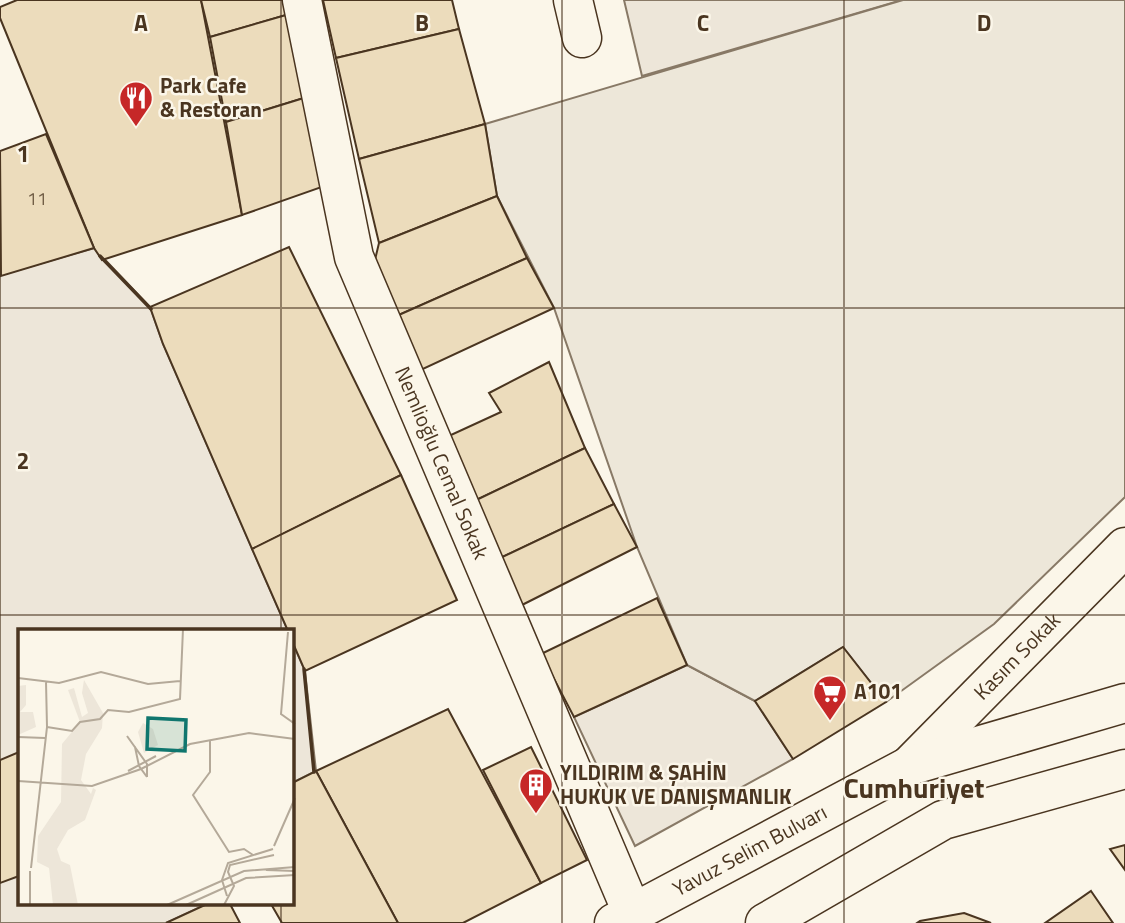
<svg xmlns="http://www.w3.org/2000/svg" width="1125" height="923" viewBox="0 0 1125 923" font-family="'Titillium Web',sans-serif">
<rect width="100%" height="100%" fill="#fbf6e9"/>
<g fill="#ede6d9" stroke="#887966" stroke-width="2">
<polygon points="624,0 902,0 642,76"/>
<polygon points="94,248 150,307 163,344 288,631 19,631 19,904 207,904 166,923 0,923 0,273 1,275"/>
<polygon points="292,641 305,671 316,771 292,783"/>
<polygon points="687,665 755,701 793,759 635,846 574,717"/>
</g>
<polygon fill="#ede7d9" stroke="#887966" stroke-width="2" points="903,0 1125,0 1125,497 994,624 886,702 843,647 755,701 687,665 637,547 554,308 497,196 485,124"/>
<g fill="#ecdcbc" stroke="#4a3520" stroke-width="2">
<polygon points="17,0 201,0 242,215 102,260 94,248 0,18 0,7"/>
<polygon points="201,0 293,0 286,15 210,37"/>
<polygon points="323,0 452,0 459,29 336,58"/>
<polygon points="286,15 307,97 226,122 210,37"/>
<polygon points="459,29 485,124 359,159 336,58"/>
<polygon points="307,97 336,182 242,215 226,122"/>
<polygon points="485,124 497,196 379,243 359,159"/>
<polygon points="46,134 94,248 1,276 0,151"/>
<polygon points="497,196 527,258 383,322 369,285 379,243"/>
<polygon points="289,247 401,475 252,549 163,344 150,307"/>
<polygon points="527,258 554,308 410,375 383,322"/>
<polygon points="549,362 585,448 470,503 440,440 501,412 489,393"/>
<polygon points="585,448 614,504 496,560 470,503"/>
<polygon points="401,475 457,600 305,671 292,641 292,631 288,631 252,549"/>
<polygon points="614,504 637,547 516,608 496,560"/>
<polygon points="657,598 687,665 574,717 541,654"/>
<polygon points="843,647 886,702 793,759 755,701"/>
<polygon points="448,709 541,883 463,923 398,923 316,771"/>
<polygon points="531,747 587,860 541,883 483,770"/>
<polygon points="19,752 19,876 0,883 0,760"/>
<polygon points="316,771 398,923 282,923 271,904 292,904 292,783"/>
<polygon points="1125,845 1125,870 1110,849"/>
<polygon points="1091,891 1113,923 1045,923"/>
<polygon points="207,904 230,904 240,923 166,923"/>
<polygon points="964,913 991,923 917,923 920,921"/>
</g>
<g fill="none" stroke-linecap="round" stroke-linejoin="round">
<g stroke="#4a3520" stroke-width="41">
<g id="minor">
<path id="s1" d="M302,0L354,257L632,912"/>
<polyline points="573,0 582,38"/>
<path id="s2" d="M909,766L1125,547"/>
</g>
</g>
<g stroke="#4a3520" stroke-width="41">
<g id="major">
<path id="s3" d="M614,923L909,766L1125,703"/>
<polyline points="765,923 943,820 1125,769"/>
</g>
</g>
<use href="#minor" stroke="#fbf6e9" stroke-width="38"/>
<use href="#major" stroke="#fbf6e9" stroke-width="38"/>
<g stroke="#4a3520" stroke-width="3.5">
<polyline points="100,256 151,309"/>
<polyline points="304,669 314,772"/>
</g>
</g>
<path fill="none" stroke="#4a3520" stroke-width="2" stroke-opacity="0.55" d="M281,0V631M562,0V923M844,0V923M0,308H1125M0,615H1125M281,904V923"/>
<defs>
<g id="restaurant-pin" transform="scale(1.75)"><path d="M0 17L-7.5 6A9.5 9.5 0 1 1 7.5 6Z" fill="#c62828" stroke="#fbf6e9"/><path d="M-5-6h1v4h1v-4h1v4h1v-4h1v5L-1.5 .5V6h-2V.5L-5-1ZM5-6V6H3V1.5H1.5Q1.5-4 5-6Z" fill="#fff"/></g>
<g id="supermarket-pin" transform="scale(1.75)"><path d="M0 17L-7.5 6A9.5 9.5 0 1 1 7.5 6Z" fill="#c62828" stroke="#fbf6e9"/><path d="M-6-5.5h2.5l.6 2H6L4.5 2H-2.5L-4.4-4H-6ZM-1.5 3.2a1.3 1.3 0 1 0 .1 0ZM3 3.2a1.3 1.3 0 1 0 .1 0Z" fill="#fff"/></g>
<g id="building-pin" transform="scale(1.75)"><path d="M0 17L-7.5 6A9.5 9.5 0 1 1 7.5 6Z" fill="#c62828" stroke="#fbf6e9"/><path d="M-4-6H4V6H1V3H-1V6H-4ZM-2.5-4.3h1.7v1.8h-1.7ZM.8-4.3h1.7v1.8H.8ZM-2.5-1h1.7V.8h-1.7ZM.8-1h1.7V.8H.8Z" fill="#fff"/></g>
</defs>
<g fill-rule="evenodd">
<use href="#restaurant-pin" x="136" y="98"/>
<use href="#supermarket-pin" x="830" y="692"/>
<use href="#building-pin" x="536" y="785"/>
</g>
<g text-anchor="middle" stroke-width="5" stroke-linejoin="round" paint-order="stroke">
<g font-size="18" fill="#725f47">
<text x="37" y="205">11</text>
</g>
<g font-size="21" font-weight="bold" fill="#4a3520" stroke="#fbf6e9" text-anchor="start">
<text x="160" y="93">Park Cafe<tspan x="160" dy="24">&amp; Restoran</tspan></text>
<text x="854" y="699">A101</text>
<text x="560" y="780">YILDIRIM &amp; ŞAHİN<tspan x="560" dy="24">HUKUK VE DANIŞMANLIK</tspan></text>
</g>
<g font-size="21" fill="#4a3520" stroke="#fbf6e9">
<text dy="7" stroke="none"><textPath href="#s1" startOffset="486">Nemlioğlu Cemal Sokak</textPath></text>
<text dy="7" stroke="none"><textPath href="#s2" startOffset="154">Kasım Sokak</textPath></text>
<text dy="7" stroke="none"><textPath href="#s3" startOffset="154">Yavuz Selim Bulvarı</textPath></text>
</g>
<g font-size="28" font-weight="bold" fill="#4a3520" stroke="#fbf6e9">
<text x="914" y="798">Cumhuriyet</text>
</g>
</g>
<g transform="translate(18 629)">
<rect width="276" height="276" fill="#fbf6e9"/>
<path d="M66,51L85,84L84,99L68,125L63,151L73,165L75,159L78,161L67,191L50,201L39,220L43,232L52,236L60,276H35L31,239L19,233L20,207L43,173L44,115L62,93L50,61L56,59L64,88L70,84L64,64ZM8,56V76L2,83H15L18,98L0,106V57Z" fill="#ede6d9"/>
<path d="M125,94L135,100L140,116L126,124L120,103Z" fill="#ede6d9"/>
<path fill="none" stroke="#b4a999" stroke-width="2" d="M270,3L263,85L277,95M0,49L41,54L83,43L130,55L162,52M29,98L54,102L62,93L82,90L90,81L111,83L162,70L165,0M109,107L129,135V148M0,108L27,109M192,112V143L175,166L211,223L226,220L235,226M117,118L121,137L129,148M110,142L138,127M0,152L74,157L123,140L172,115L231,104L277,110M256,217L277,169M13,239L29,98L28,53M248,241L277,242M209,267L204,251L210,234L255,220M12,276V242M149,276L226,242L277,238M168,276L228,249L277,246M206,276L216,257L210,243L212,236L256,226"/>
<path fill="#0f766e" fill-opacity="0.15" stroke="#0f766e" stroke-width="3.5" d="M130,89L168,91L167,122L129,120Z"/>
<rect width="276" height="276" fill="none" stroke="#4a3520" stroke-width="3.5"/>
</g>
<g font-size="23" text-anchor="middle" font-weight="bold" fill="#4a3520" stroke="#fbf6e9" stroke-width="5" stroke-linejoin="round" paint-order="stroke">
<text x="141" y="31">A</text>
<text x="422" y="31">B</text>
<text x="703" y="31">C</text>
<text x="984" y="31">D</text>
<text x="23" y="162">1</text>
<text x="23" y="469">2</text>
</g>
</svg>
